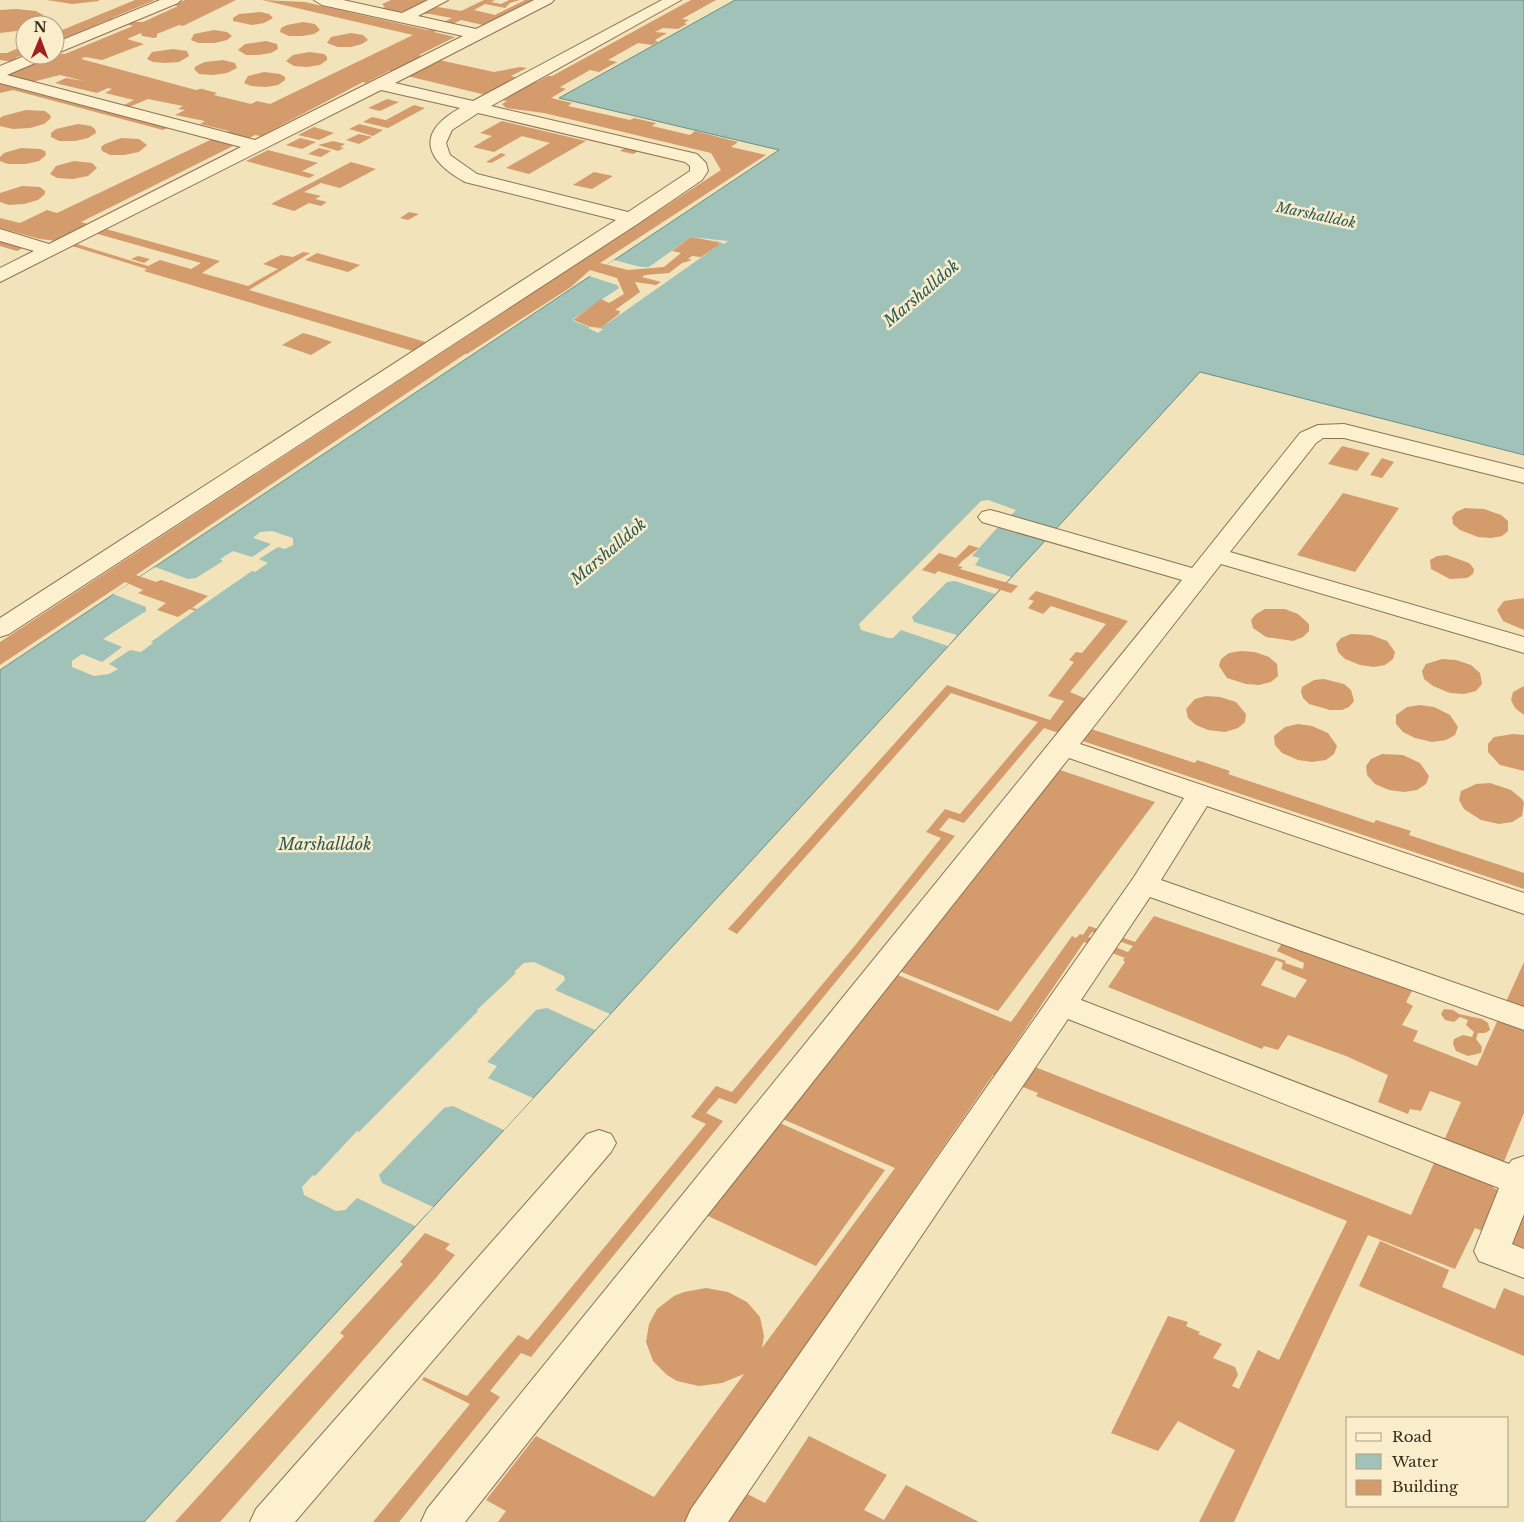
<svg xmlns="http://www.w3.org/2000/svg" width="1524" height="1522" viewBox="0 0 1524 1522" font-family="'Libre Baskerville',serif">
<rect width="100%" height="100%" fill="#f2e3bb"/>
<polygon fill="#a0c2b9" stroke="#679087" points="735,0 1524,0 1524,455 1200,372 144,1522 0,1522 0,670 779,150 559,98"/>
<g fill="#f2e3bb">
<polygon points="691,237 728,241 724,244 712,239 718,242 719,245 608,323 602,327 592,327 603,329 598,333 588,328 590,327 573,321 573,319 619,288 617,285 589,276 614,260 641,267 649,267"/>
<polygon points="988,500 1016,510 1010,516 1007,527 998,527 972,556 980,558 975,565 1011,577 995,594 955,581 947,582 912,617 914,622 957,635 948,646 901,630 893,638 888,638 861,630 859,624 981,501"/>
<polygon points="272,531 293,538 293,545 285,549 278,547 259,559 268,563 255,572 252,571 197,609 151,642 153,643 141,652 130,650 109,664 118,669 109,674 94,676 72,667 72,661 82,654 102,662 122,647 103,639 146,611 146,607 113,594 155,567 188,579 196,578 223,561 220,559 233,551 252,557 271,544 253,538 260,532"/>
<polygon points="534,962 564,976 565,980 555,990 610,1014 595,1030 547,1008 536,1010 487,1062 497,1066 488,1078 533,1098 504,1130 453,1106 444,1108 379,1175 382,1183 433,1207 415,1226 357,1198 345,1210 336,1211 304,1195 302,1187 313,1175 315,1176 357,1131 359,1132 478,1011 477,1010 516,973 514,972 524,963"/>
</g>
<g fill="#d49b6d" fill-rule="evenodd">
<polygon points="47,0 99,0 99,1 72,4"/>
<polygon points="135,0 155,0 112,18 115,19 111,21 108,20 55,42 55,33"/>
<polygon points="185,0 236,0 183,26 179,25 157,34 157,37 154,38 142,36 141,33 127,39 144,44 102,60 85,57 81,59 196,90 205,88 202,89 217,93 214,95 251,104 257,101 270,104 413,35 262,0 305,2 427,30 431,29 438,30 434,32 455,37 419,55 424,57 394,72 389,71 366,83 363,82 261,136 255,135 81,222 220,261 202,273 248,286 278,269 263,264 281,255 293,257 303,252 310,253 249,290 429,343 416,352 144,271 147,269 72,246 77,244 148,266 160,260 191,269 201,263 80,229 57,241 40,239 0,228 0,218 20,223 47,210 57,213 229,131 200,124 205,121 175,115 185,110 178,109 183,106 148,99 129,107 122,106 134,100 105,93 112,89 108,88 97,93 55,83 66,78 84,81 60,75 32,82 6,74 56,53 65,54 133,26 126,24 131,22 143,22 178,6 174,5"/>
<polygon points="391,0 428,0 405,11 395,13 380,9 385,7 382,4"/>
<polygon points="484,0 495,0 491,2 501,4 509,0 520,0 510,3 505,8 485,4 474,10 495,15 525,0 535,0 483,25 461,20 450,25 442,23 452,18 430,14 420,14 438,7 461,11"/>
<polygon points="691,0 716,0 682,19 689,20 684,23 687,24 678,29 663,28 655,32 667,33 655,40 658,42 652,45 638,43 608,60 617,62 599,72 590,70 560,87 566,89 551,98 572,103 568,106 630,120 634,118 656,123 652,126 690,135 695,131 738,142 731,147 766,155 600,263 628,270 664,267 681,253 672,251 691,237 718,242 719,245 701,257 692,256 688,259 692,260 682,263 669,273 645,275 642,277 661,282 656,285 635,282 640,292 615,310 620,311 619,314 602,327 591,327 573,320 601,299 609,303 624,294 617,278 590,270 571,287 467,354 465,354 136,575 156,582 161,580 208,596 192,608 197,609 195,611 190,609 178,617 157,610 166,603 138,593 143,590 125,582 0,665 0,642 721,170 711,153 544,113 506,108 502,104 507,101 501,100 532,82 537,82 548,76 552,76"/>
<polygon points="16,9 36,11 43,15 45,18 38,25 25,25 25,30 0,33 0,10"/>
<polygon points="260,12 269,14 273,18 264,23 252,25 233,21 233,18 239,14"/>
<polygon points="303,22 315,24 320,30 314,34 302,36 289,36 280,32 281,28 287,25"/>
<polygon points="214,30 227,32 232,36 227,40 215,43 198,43 191,40 194,34"/>
<polygon points="351,33 363,35 368,40 362,44 351,47 338,47 327,43 331,37"/>
<polygon points="266,41 277,44 278,49 271,53 258,55 246,55 238,50 245,44"/>
<polygon points="25,45 25,54 15,58 20,59 13,62 0,60 0,53 7,53"/>
<polygon points="173,49 187,51 189,56 179,62 165,63 153,62 147,59 152,52"/>
<polygon points="309,52 324,54 327,57 327,60 320,65 307,67 294,66 286,61 293,55"/>
<polygon points="223,60 235,63 237,68 227,73 213,75 199,74 194,69 196,66 205,62"/>
<polygon points="439,60 494,72 520,67 527,68 511,76 518,78 486,95 407,76"/>
<polygon points="264,72 280,74 285,77 285,80 278,85 266,87 251,86 244,83 248,76"/>
<polygon points="0,83 17,85 13,87 168,128 163,130 13,90 0,93"/>
<polygon points="387,99 399,102 380,111 368,108"/>
<polygon points="414,105 425,108 388,128 363,122 372,117 394,122 386,120"/>
<polygon points="26,110 45,111 50,115 51,118 44,124 30,128 13,129 0,126 0,118 3,116"/>
<polygon points="502,121 586,141 529,174 506,168 550,143 522,136 494,152 473,147 492,136 480,133"/>
<polygon points="78,124 91,126 95,129 96,133 88,138 75,141 59,141 51,137 51,133 56,129"/>
<polygon points="359,124 383,130 373,136 349,129"/>
<polygon points="314,127 334,133 319,140 298,135"/>
<polygon points="359,134 372,137 359,144 346,140"/>
<polygon points="121,138 139,139 147,145 139,152 124,155 110,155 102,151 101,147 105,144"/>
<polygon points="300,138 316,142 302,149 286,145"/>
<polygon points="333,141 345,144 340,147 344,148 338,151 318,145"/>
<polygon points="628,146 641,150 633,154 620,151"/>
<polygon points="21,148 40,149 45,151 46,155 39,161 26,164 8,164 0,161 0,157 4,153"/>
<polygon points="319,148 331,151 321,157 308,154"/>
<polygon points="268,150 318,163 302,171 315,175 309,178 246,161"/>
<polygon points="501,153 506,155 491,163 486,162"/>
<polygon points="74,161 92,163 97,168 88,176 73,179 57,178 50,174 56,166"/>
<polygon points="351,162 376,169 340,188 321,183 304,192 321,196 315,199 327,202 321,206 309,203 294,211 271,204"/>
<polygon points="594,172 613,176 592,189 573,185"/>
<polygon points="22,186 40,187 45,191 45,194 38,200 24,204 9,205 0,202 0,193"/>
<polygon points="409,212 419,214 408,220 400,218"/>
<polygon points="0,240 23,248 17,251 0,246"/>
<polygon points="317,253 360,265 348,272 305,260"/>
<polygon points="138,256 150,259 144,263 131,259"/>
<polygon points="303,333 314,336 332,342 311,355 282,345"/>
<polygon points="1342,446 1370,453 1357,471 1328,464"/>
<polygon points="1382,458 1394,462 1382,478 1370,475"/>
<polygon points="1343,493 1399,508 1355,572 1297,555"/>
<polygon points="1465,508 1484,509 1501,515 1508,521 1508,531 1502,536 1491,538 1478,537 1460,530 1453,524 1452,517 1456,512"/>
<polygon points="969,545 979,548 962,561 958,566 963,567 960,569 1018,586 1011,593 938,571 935,574 922,570 939,553 956,558"/>
<polygon points="1447,555 1469,563 1474,569 1473,574 1467,578 1450,579 1431,569 1430,560 1437,556"/>
<polygon points="1036,591 1128,621 1070,692 1089,700 1073,723 1195,763 1197,760 1230,771 1228,774 1374,823 1376,820 1411,831 1409,835 1524,873 1524,889 1044,728 964,823 949,818 939,830 955,836 736,1104 719,1098 706,1113 723,1121 531,1357 521,1353 490,1391 500,1397 399,1522 373,1522 470,1404 422,1380 424,1377 467,1396 518,1335 528,1340 706,1124 691,1117 716,1086 732,1092 857,943 941,838 926,832 945,809 960,814 1038,722 951,693 737,934 728,929 947,685 1050,720 1064,701 1048,696 1074,662 1069,660 1076,652 1082,653 1106,624 1051,606 1043,614 1028,608 1034,601 1028,599"/>
<polygon points="1524,598 1524,630 1503,621 1497,610 1504,601"/>
<polygon points="1265,609 1285,609 1298,614 1309,624 1309,631 1303,637 1293,641 1266,637 1253,628 1251,620 1256,614"/>
<polygon points="1351,634 1371,635 1387,641 1395,652 1393,659 1385,665 1374,667 1360,665 1345,659 1338,652 1336,644 1341,638"/>
<polygon points="1241,651 1255,652 1269,657 1277,664 1278,676 1271,682 1259,685 1246,684 1227,678 1219,666 1221,659 1229,653"/>
<polygon points="1442,659 1456,660 1471,665 1480,673 1482,684 1476,691 1464,694 1450,693 1433,686 1424,679 1422,671 1426,664"/>
<polygon points="1324,679 1344,684 1351,690 1354,701 1349,707 1342,710 1330,710 1309,704 1303,698 1301,692 1302,687 1314,680"/>
<polygon points="1524,686 1524,715 1515,708 1511,700 1513,692"/>
<polygon points="1206,696 1220,697 1236,702 1246,714 1245,722 1238,728 1225,732 1208,730 1196,725 1188,718 1186,709 1195,699"/>
<polygon points="1420,705 1434,707 1450,715 1458,727 1455,735 1446,740 1432,742 1415,738 1403,732 1396,724 1396,715 1407,707"/>
<polygon points="1298,724 1312,726 1328,733 1337,746 1334,754 1326,760 1312,762 1298,760 1282,753 1275,745 1274,736 1285,727"/>
<polygon points="1513,734 1524,735 1524,771 1500,765 1488,752 1488,744 1494,737"/>
<polygon points="1382,754 1403,755 1420,763 1429,776 1426,784 1417,790 1404,792 1389,790 1375,784 1367,775 1366,766 1371,759"/>
<polygon points="1057,769 1155,802 998,1011 899,971"/>
<polygon points="1490,783 1511,790 1522,799 1524,803 1522,816 1512,822 1499,824 1481,820 1464,809 1459,800 1461,791 1476,784"/>
<path d="M1154,916L1286,961L1285,963L1303,969L1304,963L1277,951L1282,943L1414,987L1406,1002L1413,1006L1402,1025L1418,1031L1413,1041L1477,1066L1524,962V1113L1493,1188L1524,1200V1248L1475,1228L1455,1269L1368,1235L1234,1522H1199L1235,1450L1178,1421L1158,1451L1111,1433L1168,1316L1188,1322L1186,1326L1200,1332L1198,1334L1222,1344L1213,1358L1235,1367L1238,1375L1232,1386L1239,1389L1258,1350L1279,1360L1347,1221L1036,1096L1038,1093L993,1075L714,1477L765,1503L809,1436L887,1475L864,1510L884,1520L906,1485L979,1522H498L506,1511L486,1500L536,1436L654,1497L744,1374L722,1383L699,1386L677,1381L667,1375L653,1361L646,1342L649,1324L657,1309L674,1296L684,1292L706,1288L728,1292L747,1302L760,1317L764,1336L762,1348L895,1168L778,1117L893,973L1011,1022L1072,936L1076,938L1080,934L1083,935L1089,926L1135,942ZM1092,932L1133,946L1128,952L1088,937ZM1084,942L1125,958L1123,960L1125,962L1108,987L1262,1049L1264,1046L1278,1050L1288,1035L1346,1056L1388,1075L1378,1102L1408,1114L1410,1109L1421,1111L1430,1091L1461,1102L1411,1215L1007,1056ZM1276,960L1283,963L1281,969L1307,980L1295,998L1261,985Z"/>
<polygon points="1444,1009 1453,1010 1459,1014 1482,1019 1488,1023 1490,1030 1485,1033 1478,1033 1476,1039 1482,1047 1481,1053 1468,1056 1456,1051 1453,1044 1454,1039 1463,1035 1472,1037 1474,1032 1466,1025 1468,1020 1460,1017 1454,1022 1445,1020 1441,1014"/>
<polygon points="780,1123 885,1170 816,1266 706,1215"/>
<polygon points="425,1233 450,1244 445,1249 455,1255 435,1279 220,1522 175,1522 344,1336 340,1333 403,1264 400,1262"/>
<polygon points="1380,1241 1449,1270 1442,1287 1495,1309 1504,1288 1524,1296 1524,1356 1359,1286"/>
</g>
<g fill="none" stroke-linecap="round" stroke-linejoin="round">
<g stroke="#8b7353" stroke-width="2">
<g id="minor">
<polygon points="160,0 181,0 178,3 55,54 55,43"/>
<path d="M314,0H343L402,13L428,0H448L418,16L476,29L534,0H554L551,3L395,83L473,101L662,0H681L491,106L697,154L706,163L708,171L702,180L639,223L9,634L0,637V618L616,220L465,182C425,160 415,133 460,108L381,90L0,282V268L34,251L0,241V229L49,244L241,147L0,83V66L27,55H49L47,58L7,75L255,140L463,36L322,5ZM478,113L685,162L690,166V171L628,212L477,174L450,155L446,143L452,130Z"/>
<polygon points="1344,424 1524,469 1524,483 1344,438 1323,438 1316,443 1230,552 1524,637 1524,653 1221,564 1080,744 1524,893 1524,914 1207,806 1161,880 1524,1007 1524,1030 1150,897 1081,1000 1509,1164 1512,1160 1524,1156 1524,1214 1512,1244 1524,1249 1524,1278 1479,1261 1474,1251 1499,1188 1068,1019 728,1522 685,1522 691,1509 1134,877 1184,798 1069,758 465,1522 421,1522 427,1509 1182,580 982,522 978,517 982,512 990,510 998,512 1192,568 1300,433 1318,425"/>
<polygon points="599,1130 611,1134 616,1143 611,1152 295,1522 250,1522 256,1509 587,1134"/>
</g>
</g>
<use href="#minor" fill="#fcf0cf" fill-rule="evenodd"/>
</g>
<g text-anchor="middle" stroke-width="5" stroke-linejoin="round" paint-order="stroke">
<g font-size="14" font-style="italic" fill="#285a58" stroke="#f9edcc">
<text transform="translate(1316 215) rotate(12)" y="5">Marshalldok</text>
</g>
<g font-size="16" font-style="italic" fill="#285a58" stroke="#f9edcc">
<text transform="translate(921 293) rotate(-40)" y="6">Marshalldok</text>
<text transform="translate(608 551) rotate(-40)" y="6">Marshalldok</text>
<text x="325" y="850">Marshalldok</text>
</g>
</g>
<rect x="1346" y="1417" width="162" height="90" fill="#f9edcc" stroke="#ac9f85"/>
<rect x="1356" y="1433" width="25" height="8" fill="#fcf0cf" stroke="#ac9f85"/>
<text x="1392" y="1442" font-size="15" fill="#382a1a">Road</text>
<rect x="1356" y="1454" width="25" height="15" fill="#a0c2b9" stroke="#ac9f85"/>
<text x="1392" y="1467" font-size="15" fill="#382a1a">Water</text>
<rect x="1356" y="1480" width="25" height="15" fill="#d49b6d" stroke="#ac9f85"/>
<text x="1392" y="1492" font-size="15" fill="#382a1a">Building</text>
<g transform="translate(40 40) rotate(1)"><circle r="24" fill="#f9edcc" stroke="#ac9f85"/>
<path d="M0-4L9 19L0 12L-9 19Z" fill="#9f211e"/>
<text y="-8" font-size="14" font-weight="bold" text-anchor="middle" fill="#382a1a">N</text>
</g>
</svg>
